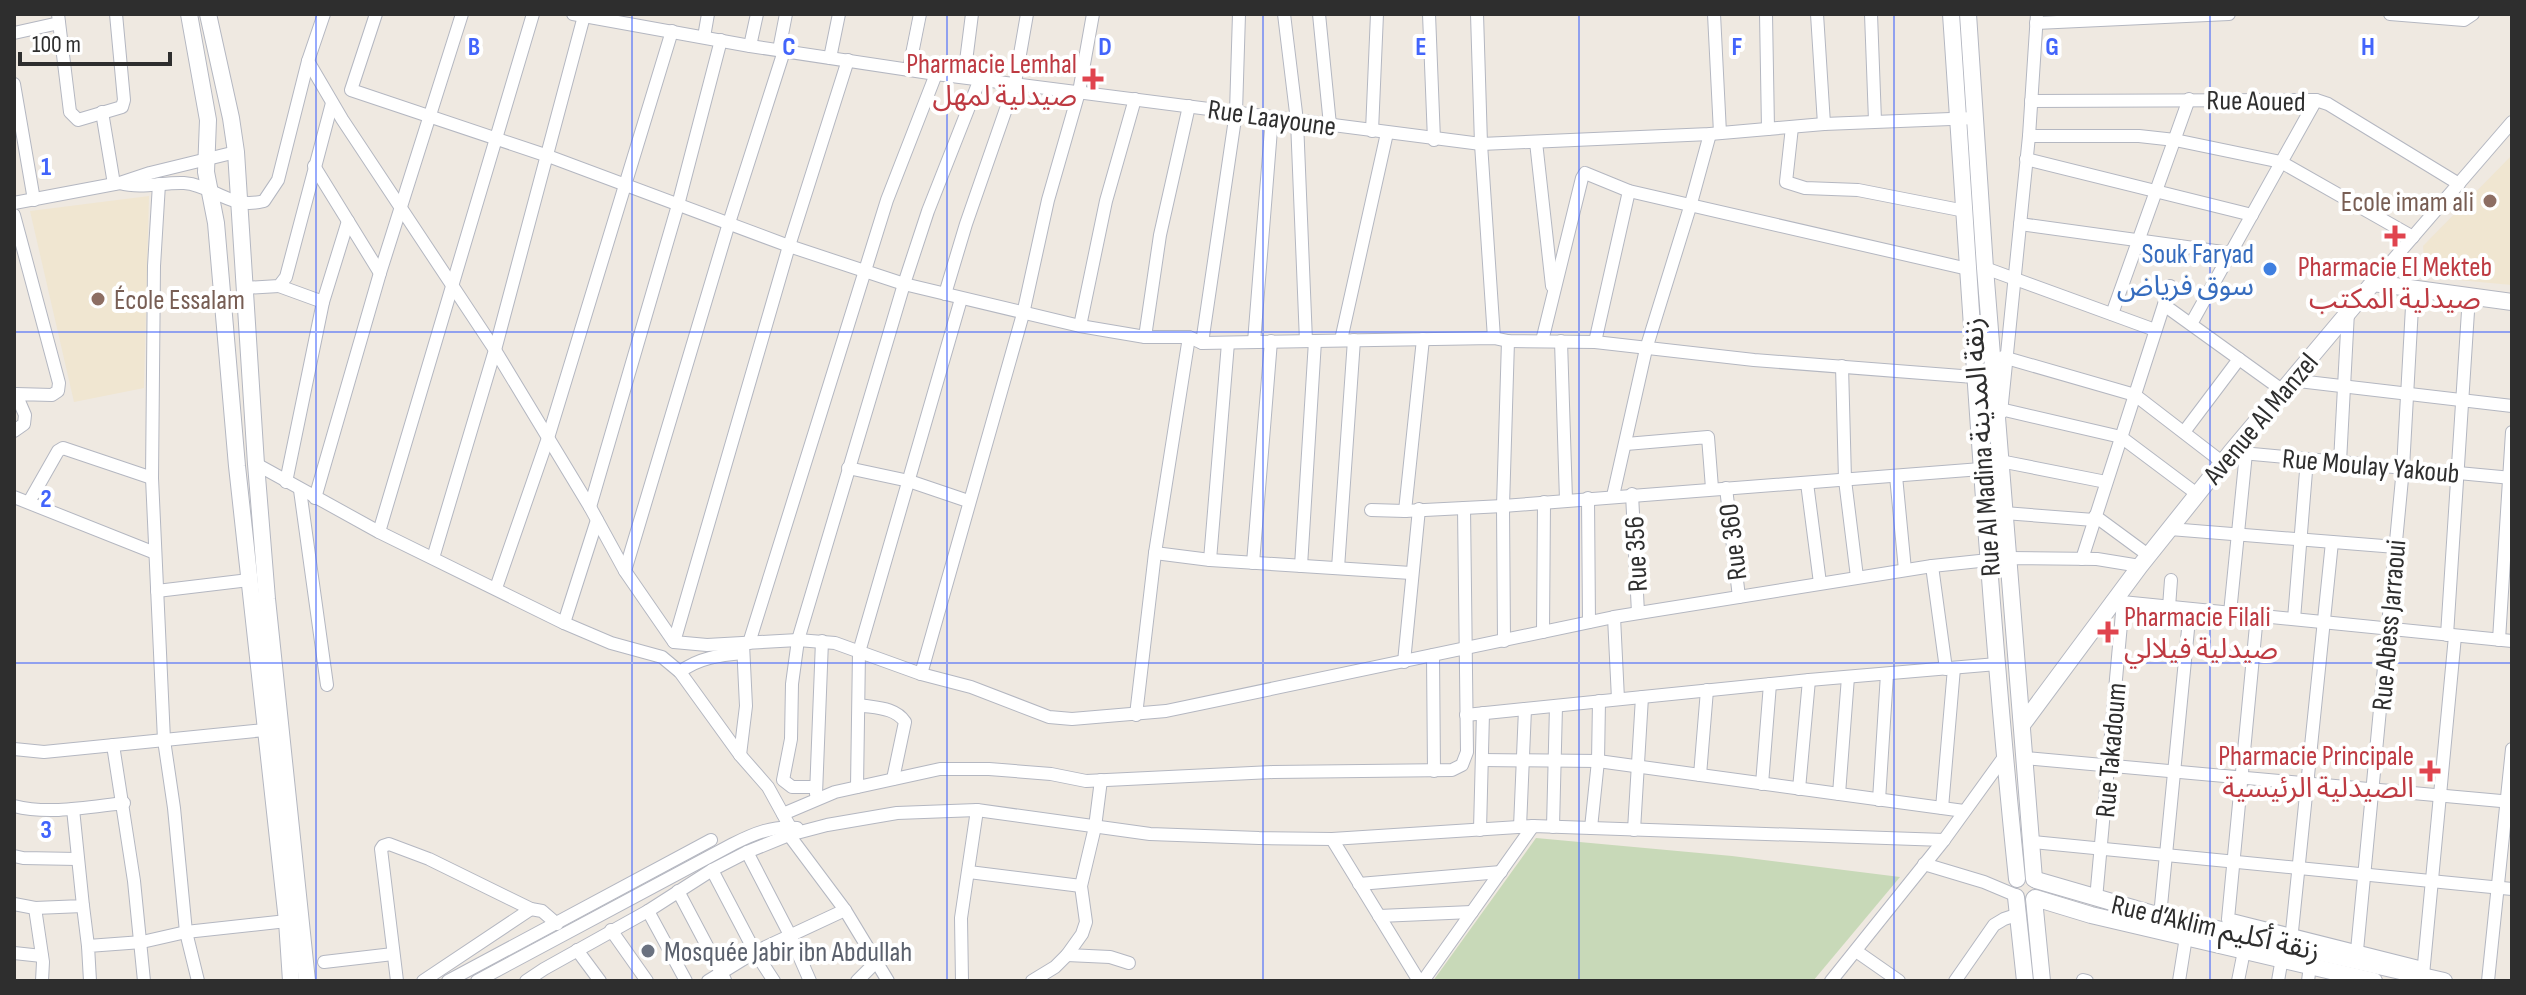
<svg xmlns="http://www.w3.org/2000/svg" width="2526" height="995" viewBox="0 0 2526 995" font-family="'Sofia Sans Condensed','Noto Sans Arabic',sans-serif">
<rect width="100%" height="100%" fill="#efe9e1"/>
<g fill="#f0e6d1">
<polygon points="2512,155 2512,285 2425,277 2423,246"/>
<polygon points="149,196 144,388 74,402 30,211"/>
</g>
<polygon fill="#c8d9b8" points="1536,838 1732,856 1900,877 1813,981 1433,981"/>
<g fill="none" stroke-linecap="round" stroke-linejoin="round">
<g stroke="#b4b7c1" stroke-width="14">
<g id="street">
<polyline points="58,14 70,112 78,120 122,107 124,100 116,14"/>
<polyline points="376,14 351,90 548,156 789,246 904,284 1080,326 1145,337 1189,337 1202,343 1494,338 1508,341 1595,342 1754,360 1974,377"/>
<polyline points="573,14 750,46 936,74 1481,144 1710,134 1824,124 1976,118"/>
<polyline points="1284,14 1297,121 1306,341"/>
<polyline points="1319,14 1330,125"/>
<polyline points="1429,14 1434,140"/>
<polyline points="1477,14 1481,144 1494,338"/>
<polyline points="1714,14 1720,133"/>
<polyline points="1766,14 1768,129"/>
<polyline points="1817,14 1824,124"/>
<polyline points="1871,14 1875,121"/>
<polyline points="2390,14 2464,20 2473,14"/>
<polyline points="2036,23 2229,14"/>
<polyline points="14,33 59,23"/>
<polyline points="704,37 708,14"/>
<polyline points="750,46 757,14"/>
<polyline points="779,50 786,14"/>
<polyline points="830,58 839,14"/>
<polyline points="308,61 342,119 495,350 590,507 625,571 674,642 707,645 798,640 835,643 921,674 971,687 1049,717 1072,719 1166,711 1614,617 1932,566 2008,558 2097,559 2140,566"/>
<polyline points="909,69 920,14"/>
<polyline points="964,77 972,14"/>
<polyline points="14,84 34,200"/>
<polyline points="2031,101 2316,100 2328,104 2459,184"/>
<polyline points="102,112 114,184"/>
<polyline points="1792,127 1786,182 1805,188 1858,190 1965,211"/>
<polyline points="1372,131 1377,14"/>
<polyline points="2029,136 2139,136 2175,140 2281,162 2413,237"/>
<polyline points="1536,142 1552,286"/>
<polyline points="2026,159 2252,215"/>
<polyline points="314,166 380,273"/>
<path d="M120,183C141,189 163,182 184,183C213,185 229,210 264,201L278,180L308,61L324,14"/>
<polyline points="159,184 154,266 152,478 164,740 174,808 186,932 198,981"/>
<polyline points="14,203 120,183 150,173 236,152"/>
<polyline points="14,215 59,383 58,391 52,395 16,394 25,415 24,424 14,431"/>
<polyline points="2020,224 2230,253"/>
<polyline points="1985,268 2155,330"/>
<polyline points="2373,283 2512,122"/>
<polyline points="279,286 323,302"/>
<polyline points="244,288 279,286 286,277 332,103"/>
<polyline points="945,294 966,224 1015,83 1027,14"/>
<polyline points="2164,305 2282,390"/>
<polyline points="2112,314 2189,99"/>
<polyline points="2191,324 2316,100"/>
<polyline points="1080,326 1106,201 1135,99"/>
<polyline points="1145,337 1160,235 1189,106"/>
<polyline points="1341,340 1387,133"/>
<polyline points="1542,341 1582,178 1585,173 1629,191 1968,269"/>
<polyline points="1561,341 1566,500"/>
<polyline points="1254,342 1272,117"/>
<polyline points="1595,342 1629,191"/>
<polyline points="1202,343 1236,112 1239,14"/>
<polyline points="2003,357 2135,395 2222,462"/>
<polyline points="1842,366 1845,480 1857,577"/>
<polyline points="2290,380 2512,406"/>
<polyline points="1996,408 2121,437 2197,494"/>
<polyline points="2001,413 2029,136 2037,14"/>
<polyline points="2184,432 2239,359"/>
<polyline points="1626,444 1708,437 1712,488"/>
<polyline points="2231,452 2512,478"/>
<polyline points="2000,461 2106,482"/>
<polyline points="2340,462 2348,312"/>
<polyline points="256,464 379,532 564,623 611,643 662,657 680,672 740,755 768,787 790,827"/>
<polyline points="848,468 909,481 968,501"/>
<polyline points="1896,476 1905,570"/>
<polyline points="286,482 323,302 348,221"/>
<polyline points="1807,483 1820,583"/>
<polyline points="1726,488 1739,597"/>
<polyline points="300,490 327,685"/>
<polyline points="1632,494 1638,613"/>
<polyline points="1613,496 1646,349 1690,207 1710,134"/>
<polyline points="14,497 155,553"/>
<polyline points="315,498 380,273 462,14"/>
<polyline points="1588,498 1589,622"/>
<polyline points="29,502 58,451 63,448 152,478"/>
<polyline points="590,507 678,205 721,40"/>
<polyline points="1371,510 1405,511 1503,506 1981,469"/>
<polyline points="1405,511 1423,339"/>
<polyline points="2004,513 2094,520"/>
<polyline points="2095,516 2148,555"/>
<polyline points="2170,529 2396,547"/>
<polyline points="379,532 533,14"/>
<polyline points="1155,553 1210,560 1411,573"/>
<polyline points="433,558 495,350 584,16"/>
<polyline points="2082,559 2170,286"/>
<polyline points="1210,560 1228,343"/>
<polyline points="1253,563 1271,341"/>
<polyline points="1301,566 1315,341"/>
<polyline points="1932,566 1946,669"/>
<polyline points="1338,568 1354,340"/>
<polyline points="625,571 729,223 784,51"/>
<polyline points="496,588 548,438 672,31"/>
<polyline points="157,591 249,580"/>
<polyline points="2112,601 2512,641"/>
<polyline points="2169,607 2171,580"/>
<polyline points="2230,613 2246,453"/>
<polyline points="2257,615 2228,919 2423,968"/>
<polyline points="1614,617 1618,699"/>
<polyline points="2294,619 2307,459"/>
<polyline points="564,623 597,520"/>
<polyline points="1543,632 1544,502"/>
<polyline points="2447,635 2469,296"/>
<polyline points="2499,640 2512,432"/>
<polyline points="1504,641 1503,506 1508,341"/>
<polyline points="674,642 789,246 848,60"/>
<polyline points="749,643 887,200 936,74"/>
<polyline points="1433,655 1434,771"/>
<polyline points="1404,662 1419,509"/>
<path d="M680,672C698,658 720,655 743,653"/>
<polyline points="921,674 1023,314 1048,200 1079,92 1093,14"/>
<path d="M859,705C875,708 895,707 905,722L893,779"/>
<polyline points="1136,715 1155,553 1189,337"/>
<polyline points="1466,715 1809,680 1997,664"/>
<polyline points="113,745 134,881 144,981"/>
<polyline points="14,749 44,752 265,730"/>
<polyline points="740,755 746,706 743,644"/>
<polyline points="2025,758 2512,802"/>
<polyline points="1482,760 1598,761 1964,811"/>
<polyline points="1700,775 1707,690"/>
<polyline points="1762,784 1770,684"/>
<polyline points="816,787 792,787 783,780 791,739 792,684 798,640 904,284 928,211 980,79"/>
<polyline points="857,787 859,652 961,299"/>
<polyline points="1799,789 1809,680"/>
<polyline points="816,794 822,641"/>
<polyline points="1839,794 1848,677"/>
<polyline points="1879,800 1887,674"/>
<path d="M14,806C49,815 88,807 124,803"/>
<polyline points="1942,808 1954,668"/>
<polyline points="783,814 835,792 940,769 989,769 1051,774 1086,781 1273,772 1452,770 1462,765 1467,752 1464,508"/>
<polyline points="1520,827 1525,709"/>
<polyline points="1553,827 1556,706"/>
<polyline points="1591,828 1598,761 1599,701"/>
<polyline points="1480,830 1483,713"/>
<polyline points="1634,830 1642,697"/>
<polyline points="789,835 845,910 888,981"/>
<polyline points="1332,839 1419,981"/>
<polyline points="2033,842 2512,889"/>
<polyline points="747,852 790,935 810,981"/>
<polyline points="14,856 23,858 77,859"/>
<polyline points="1924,864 1984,882 2015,895"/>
<polyline points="712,870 755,952 774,981"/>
<polyline points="969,872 1081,886"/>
<polyline points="1359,884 1501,872"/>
<polyline points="678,891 725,980"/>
<polyline points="2096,899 2123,602"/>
<polyline points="14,904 35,908 83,906 73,809"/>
<polyline points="83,906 88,946"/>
<polyline points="35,908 43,962 42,981"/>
<polyline points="648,911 686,981"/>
<polyline points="1379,916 1472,912"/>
<polyline points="2160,916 2190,609"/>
<polyline points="611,930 647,981"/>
<polyline points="2291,941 2332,542"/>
<polyline points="577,950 600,981"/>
<polyline points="1856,951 1899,981"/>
<polyline points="14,953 42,956"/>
<polyline points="1067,955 1110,957 1129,963"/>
<polyline points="2356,961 2403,468 2413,289"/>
<polyline points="324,962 393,954"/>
<polyline points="2423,975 2455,636"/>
<polyline points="2083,980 2087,981"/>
<polyline points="90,981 88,946 142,942 186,932 287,921"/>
<polyline points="397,981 381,849 383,846 389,844 429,859 531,909 542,911 557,924"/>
<polyline points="423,981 531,909"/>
<polyline points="448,981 711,840"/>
<path d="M477,981L733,844C753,834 774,825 797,828"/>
<polyline points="526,981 544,969 648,911 712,870 747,852 789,835 827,825 897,813 977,810 1150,834 1259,838 1332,839 1533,826 1944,840"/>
<polyline points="708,981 755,952 845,910"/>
<polyline points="857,981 877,961"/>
<polyline points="962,981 961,918 977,810"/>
<polyline points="1032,981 1055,967 1067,955 1082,934 1086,922 1081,886 1095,827 1101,780"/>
<polyline points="1423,981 1533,826"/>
<polyline points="1831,981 1944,840 2004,757"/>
<polyline points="1955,981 1994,925 2004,919 2019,914"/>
<polyline points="2179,981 2186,937"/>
<polyline points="2238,981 2244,951"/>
<polyline points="2278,981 2282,958"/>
<polyline points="2308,981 2310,966"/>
<polyline points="2488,981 2512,749"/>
</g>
</g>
<g stroke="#b4b7c1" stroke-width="18">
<g id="secondary">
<polyline points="189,14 208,120 206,172 216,223 237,466 287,921 291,981"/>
<polyline points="208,14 231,118 236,152 256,464 267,599 307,981"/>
<path d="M1951,14C1971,302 1987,591 2017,879"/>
<polyline points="1968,14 1985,268 2034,879"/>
<polyline points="2022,725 2140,566 2231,452 2373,283 2512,302"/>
<polyline points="2036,880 2160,916 2444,981"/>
<polyline points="2016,897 2025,981"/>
<polyline points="2035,898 2091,915 2374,981"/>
<polyline points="2034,899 2042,981"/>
</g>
</g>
<use href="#street" stroke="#fff" stroke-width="12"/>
<use href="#secondary" stroke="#fff" stroke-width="16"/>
</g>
<path fill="none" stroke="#4264fb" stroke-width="2" stroke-opacity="0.55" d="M316,14V981M632,14V981M947,14V981M1263,14V981M1579,14V981M1894,14V981M2210,14V981M14,332H2512M14,663H2512"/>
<g fill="#e0444e" stroke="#fff" stroke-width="3">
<path d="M1089 67h8v8h8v8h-8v8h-8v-8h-8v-8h8z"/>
<path d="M2391 224h8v8h8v8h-8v8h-8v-8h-8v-8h8z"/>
<path d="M2104 620h8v8h8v8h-8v8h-8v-8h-8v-8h8z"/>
<path d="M2426 759h8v8h8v8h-8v8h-8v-8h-8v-8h8z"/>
</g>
<g fill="#8d6e63" stroke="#fff" stroke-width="3">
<circle cx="2490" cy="201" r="8"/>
<circle cx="98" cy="299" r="8"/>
</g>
<circle fill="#3f7fe0" stroke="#fff" stroke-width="3" cx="2270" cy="269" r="8"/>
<circle fill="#6b7280" stroke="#fff" stroke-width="3" cx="648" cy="951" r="8"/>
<g text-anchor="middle" stroke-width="8" stroke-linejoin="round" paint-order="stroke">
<g font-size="28" fill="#be3a42" stroke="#fff" text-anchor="end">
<text x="1077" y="73">Pharmacie Lemhal<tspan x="1077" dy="32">صيدلية لمهل</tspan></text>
<text x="2395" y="276" text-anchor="middle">Pharmacie El Mekteb<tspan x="2395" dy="32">صيدلية المكتب</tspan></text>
<text x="2124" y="626" text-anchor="start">Pharmacie Filali<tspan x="2124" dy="32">صيدلية فيلالي</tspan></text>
<text x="2414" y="765">Pharmacie Principale<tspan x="2414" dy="32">الصيدلية الرئيسية</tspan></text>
</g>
<g font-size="28" fill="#2e2e2e" stroke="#fff">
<text transform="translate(2256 100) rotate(1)" y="10">Rue Aoued</text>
<text transform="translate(1272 117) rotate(8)" y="10">Rue Laayoune</text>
<text transform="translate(2260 418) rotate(-50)" y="10">Avenue Al Manzel</text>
<text transform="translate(1981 447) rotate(-94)" y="10">Rue Al Madina زنقة المدينة</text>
<text transform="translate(2371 465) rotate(5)" y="10">Rue Moulay Yakoub</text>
<text transform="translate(1732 542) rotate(-97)" y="10">Rue 360</text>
<text transform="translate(1635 554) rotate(-93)" y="10">Rue 356</text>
<text transform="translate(2388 625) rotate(-85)" y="10">Rue Abèss Jarraoui</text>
<text transform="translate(2110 750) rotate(-85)" y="10">Rue Takadoum</text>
<text transform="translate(2216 927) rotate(13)" y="10">Rue d’Aklim زنقة أكليم</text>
</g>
<g font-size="28" fill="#785e54" stroke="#fff" text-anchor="end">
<text x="2474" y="211">Ecole imam ali</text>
<text x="114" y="309" text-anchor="start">École Essalam</text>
</g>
<g font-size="28" fill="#366cbe" stroke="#fff" text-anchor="end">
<text x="2254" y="263">Souk Faryad<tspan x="2254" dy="32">سوق فرياض</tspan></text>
</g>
<g font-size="28" fill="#5b616d" stroke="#fff" text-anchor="start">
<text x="664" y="961">Mosquée Jabir ibn Abdullah</text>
</g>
</g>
<g font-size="26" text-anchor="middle" font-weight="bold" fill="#4264fb" stroke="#fff" stroke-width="8" stroke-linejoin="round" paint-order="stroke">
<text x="474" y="55">B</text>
<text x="789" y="55">C</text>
<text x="1105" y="55">D</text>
<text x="1421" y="55">E</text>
<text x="1737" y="55">F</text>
<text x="2052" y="55">G</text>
<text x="2368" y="55">H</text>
<text x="46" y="175">1</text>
<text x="46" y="507">2</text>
<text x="46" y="838">3</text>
</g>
<rect width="2526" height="995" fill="none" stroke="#2e2e2e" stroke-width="32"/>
<path d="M20 52v12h150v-12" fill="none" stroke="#2e2e2e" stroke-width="4"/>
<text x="32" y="52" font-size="24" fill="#2e2e2e" stroke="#ffffff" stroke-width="6" paint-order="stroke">100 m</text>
</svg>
